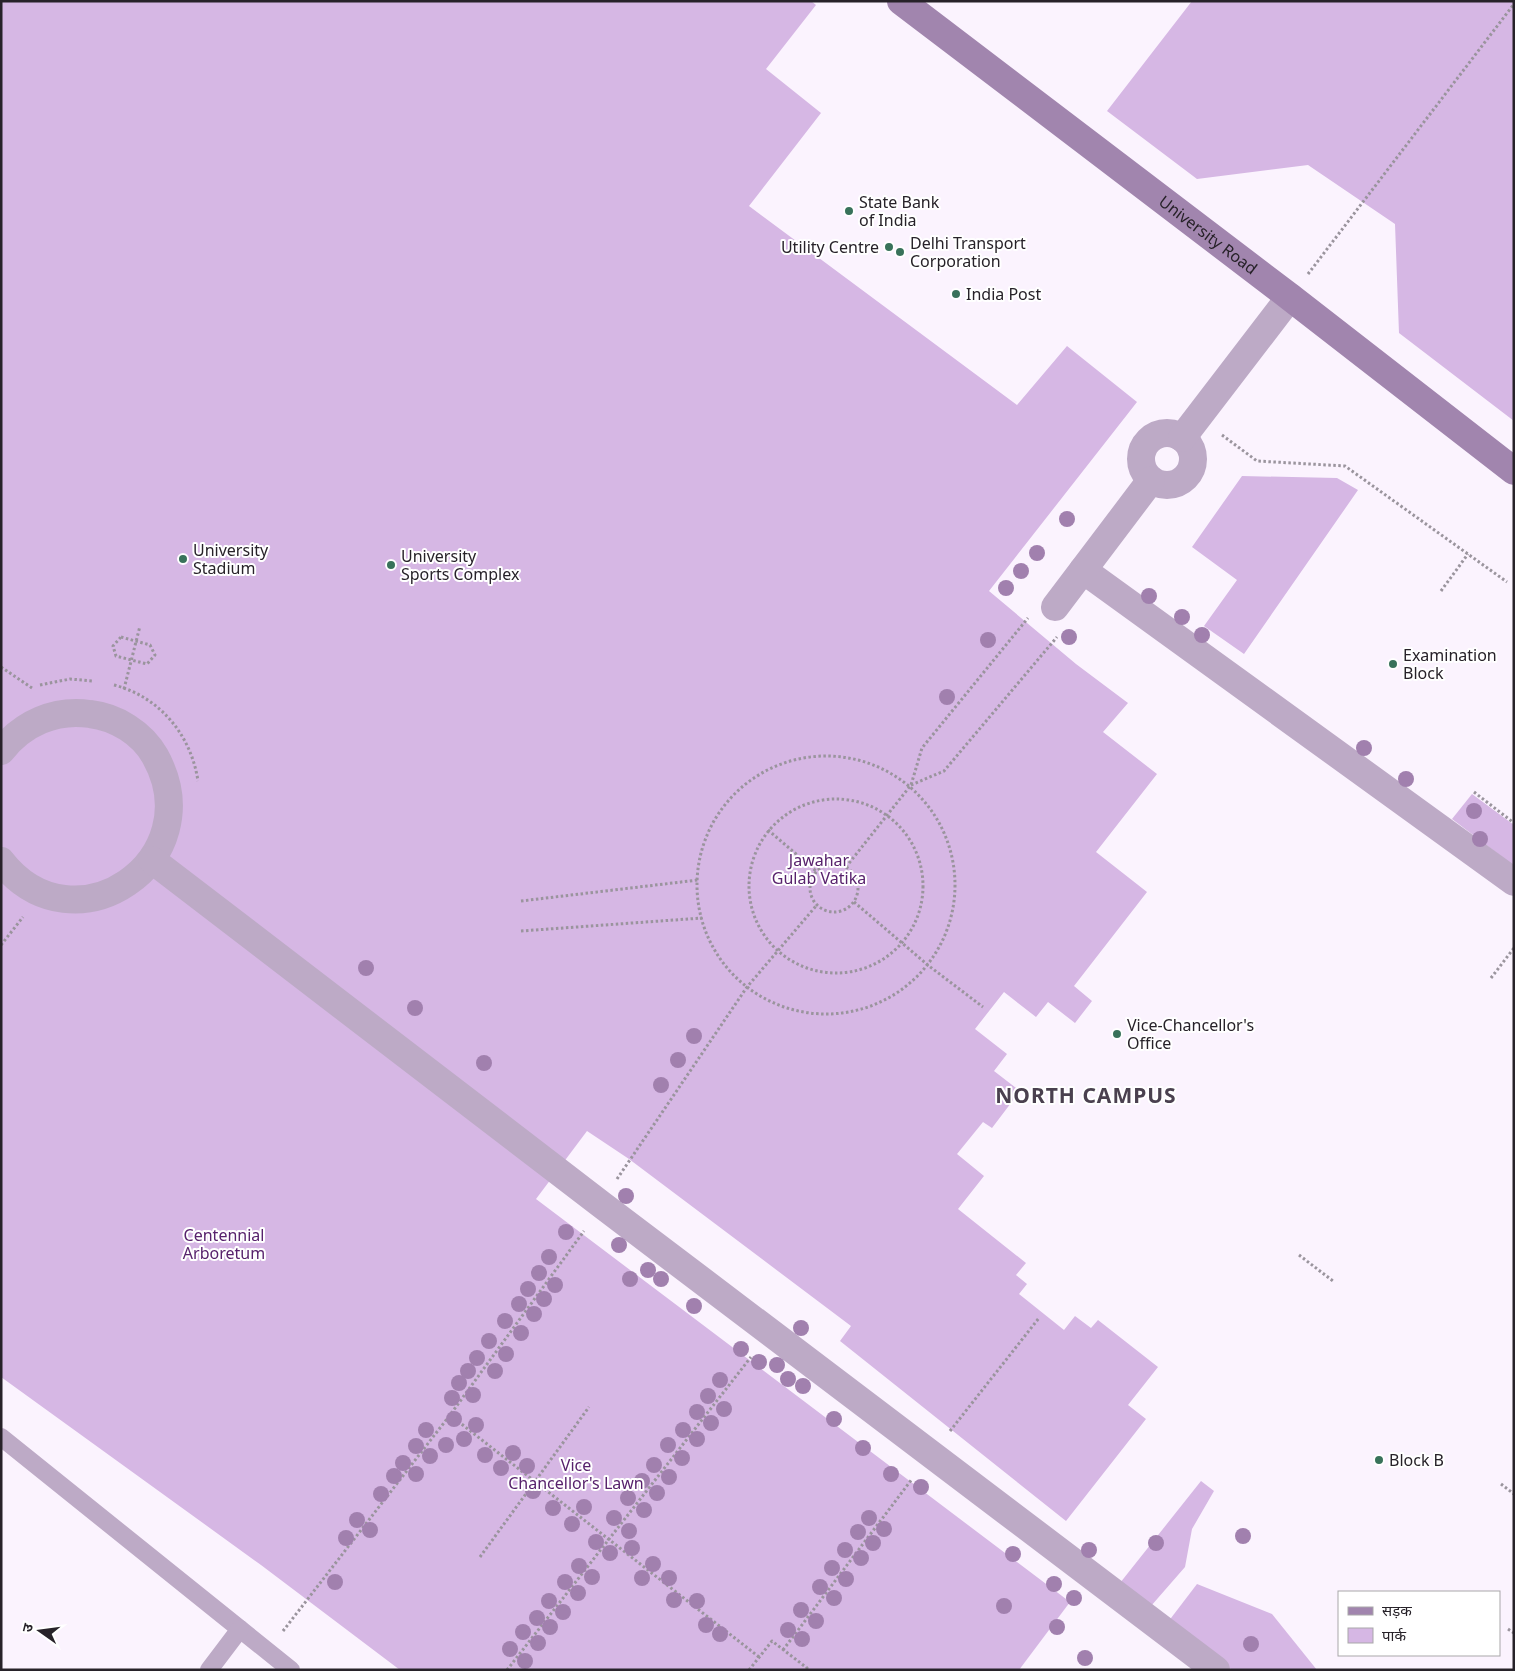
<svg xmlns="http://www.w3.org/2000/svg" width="1515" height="1671" viewBox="0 0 1515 1671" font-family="'Noto Sans','Noto Sans Devanagari',sans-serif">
<rect width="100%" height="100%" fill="#fbf3fe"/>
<g fill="#d6b7e4">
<polygon points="1,1 811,1 816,5 766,69 821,113 749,206 1017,405 1067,346 1137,402 989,591 1076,664 1128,703 1103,732 1157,774 1096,852 1147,892 1074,986 1092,1001 1075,1023 1048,1002 1036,1017 1004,992 975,1029 1007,1054 994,1071 1020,1091 992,1128 983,1122 957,1154 984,1176 958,1209 1026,1263 1016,1275 1027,1284 1019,1294 1064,1330 1075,1316 1091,1328 1098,1320 1158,1367 1128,1405 1146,1419 1066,1521 840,1341 851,1326 629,1159 587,1131 536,1199 1070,1602 1019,1670 400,1670 261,1565 1,1377"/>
<polygon points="1192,1 1514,1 1514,421 1399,333 1395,224 1308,165 1197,179 1107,111"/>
<polygon points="1242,476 1337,478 1358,490 1244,654 1204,626 1237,580 1192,547"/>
<polygon points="1472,794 1514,825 1514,866 1452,819"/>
<polygon points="1201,1481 1214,1491 1192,1529 1185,1567 1151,1606 1120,1583"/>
<polygon points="1197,1584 1272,1614 1317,1670 1232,1670 1168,1622"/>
</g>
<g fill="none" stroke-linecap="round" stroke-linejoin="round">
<g stroke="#9a949d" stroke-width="3" stroke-dasharray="2.5 2.5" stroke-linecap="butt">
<polyline points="1308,274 1514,4"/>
<polyline points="1222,435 1257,461 1345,466 1507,582"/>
<polyline points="1441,591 1468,554"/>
<polygon points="121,637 150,645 155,655 147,664 116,656 113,646"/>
<polyline points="1,667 32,688"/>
<polyline points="40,685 70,679 93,681"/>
<path d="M114,685C160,697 191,735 198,781"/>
<polyline points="124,689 140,626"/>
<circle cx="826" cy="885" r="129"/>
<polyline points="911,785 944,771 1057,637"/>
<polyline points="1474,792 1514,823"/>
<circle cx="836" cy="886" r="87"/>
<polyline points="768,830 816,871"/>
<circle cx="834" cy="888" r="24"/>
<polyline points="846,867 911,785 922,748 1028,618"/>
<polyline points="521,901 698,880"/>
<polyline points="854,902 929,966 983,1007"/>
<polyline points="521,931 702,918"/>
<polyline points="1,945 23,917"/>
<polyline points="1491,978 1514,948"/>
<polyline points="617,1179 747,987 816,906"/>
<polyline points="1299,1255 1333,1281"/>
<polyline points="450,1415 759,1657"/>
<polyline points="950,1431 1039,1318"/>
<polyline points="1501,1484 1514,1494"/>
<polyline points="480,1557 589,1407"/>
<polyline points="1508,1629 1514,1633"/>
<polyline points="283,1631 450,1415 584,1231"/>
<polyline points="783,1650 912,1479"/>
<polyline points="507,1670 751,1357"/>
<polyline points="749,1670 772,1641 807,1668 805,1670"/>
</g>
<g stroke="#bdaac6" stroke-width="18">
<polyline points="1,1437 291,1670"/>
<polyline points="209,1670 240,1629"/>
</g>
<g stroke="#bdaac6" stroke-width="28">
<circle cx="1167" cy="459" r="26"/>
<polyline points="1182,438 1290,297"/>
<polyline points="1083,570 1514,882"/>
<polyline points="1055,607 1151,480"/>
<path d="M1,751C23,723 55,709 90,714C116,717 142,733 155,756C213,860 74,955 1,861"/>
<polyline points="152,860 602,1205 1216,1670"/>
</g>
<path stroke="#a185ae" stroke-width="28" id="s1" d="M901,1L1290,297L1514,471"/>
</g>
<g fill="#a180ae">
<circle cx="1067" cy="519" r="8"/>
<circle cx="1037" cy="553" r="8"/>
<circle cx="1021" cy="571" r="8"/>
<circle cx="1006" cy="588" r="8"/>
<circle cx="1149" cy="596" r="8"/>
<circle cx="1182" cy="617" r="8"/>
<circle cx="1202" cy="635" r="8"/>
<circle cx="1069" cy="637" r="8"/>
<circle cx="988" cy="640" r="8"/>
<circle cx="947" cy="697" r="8"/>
<circle cx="1364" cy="748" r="8"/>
<circle cx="1406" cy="779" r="8"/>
<circle cx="1474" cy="811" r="8"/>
<circle cx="1480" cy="839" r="8"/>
<circle cx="366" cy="968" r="8"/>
<circle cx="415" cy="1008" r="8"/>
<circle cx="694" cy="1036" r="8"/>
<circle cx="678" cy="1060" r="8"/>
<circle cx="484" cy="1063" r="8"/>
<circle cx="661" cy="1085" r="8"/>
<circle cx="626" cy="1196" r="8"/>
<circle cx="566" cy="1232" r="8"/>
<circle cx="619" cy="1245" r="8"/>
<circle cx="549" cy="1257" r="8"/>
<circle cx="648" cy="1270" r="8"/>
<circle cx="539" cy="1273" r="8"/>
<circle cx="630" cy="1279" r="8"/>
<circle cx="661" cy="1279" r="8"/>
<circle cx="555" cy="1285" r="8"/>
<circle cx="528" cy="1289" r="8"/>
<circle cx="544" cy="1299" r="8"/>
<circle cx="519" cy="1304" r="8"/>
<circle cx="694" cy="1306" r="8"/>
<circle cx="534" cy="1314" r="8"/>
<circle cx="505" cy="1321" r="8"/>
<circle cx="801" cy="1328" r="8"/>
<circle cx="521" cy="1333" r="8"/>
<circle cx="489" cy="1341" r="8"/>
<circle cx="741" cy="1349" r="8"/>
<circle cx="506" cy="1354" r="8"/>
<circle cx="477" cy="1358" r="8"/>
<circle cx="759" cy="1362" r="8"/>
<circle cx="777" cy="1365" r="8"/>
<circle cx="468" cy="1371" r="8"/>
<circle cx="495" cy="1371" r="8"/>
<circle cx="788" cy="1379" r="8"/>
<circle cx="720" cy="1380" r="8"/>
<circle cx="459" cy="1383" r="8"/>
<circle cx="803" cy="1386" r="8"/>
<circle cx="473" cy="1395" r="8"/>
<circle cx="708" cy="1396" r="8"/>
<circle cx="452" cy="1398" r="8"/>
<circle cx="724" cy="1409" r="8"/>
<circle cx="697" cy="1412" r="8"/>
<circle cx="454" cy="1419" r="8"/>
<circle cx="834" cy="1419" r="8"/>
<circle cx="711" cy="1423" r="8"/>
<circle cx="476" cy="1425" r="8"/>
<circle cx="426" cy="1430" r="8"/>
<circle cx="683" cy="1430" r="8"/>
<circle cx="464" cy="1439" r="8"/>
<circle cx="697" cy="1439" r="8"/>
<circle cx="446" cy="1445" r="8"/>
<circle cx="668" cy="1445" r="8"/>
<circle cx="416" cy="1446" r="8"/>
<circle cx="863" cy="1448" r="8"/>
<circle cx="513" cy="1453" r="8"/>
<circle cx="485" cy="1455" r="8"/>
<circle cx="430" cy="1456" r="8"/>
<circle cx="682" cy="1458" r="8"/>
<circle cx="403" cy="1463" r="8"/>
<circle cx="654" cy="1465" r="8"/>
<circle cx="527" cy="1466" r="8"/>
<circle cx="501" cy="1468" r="8"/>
<circle cx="416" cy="1474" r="8"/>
<circle cx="891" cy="1474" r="8"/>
<circle cx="394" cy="1476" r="8"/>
<circle cx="669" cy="1477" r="8"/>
<circle cx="642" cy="1481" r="8"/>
<circle cx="921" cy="1487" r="8"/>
<circle cx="533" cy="1491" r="8"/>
<circle cx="657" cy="1493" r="8"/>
<circle cx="381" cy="1494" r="8"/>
<circle cx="628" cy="1498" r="8"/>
<circle cx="584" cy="1507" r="8"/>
<circle cx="553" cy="1508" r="8"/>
<circle cx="644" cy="1510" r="8"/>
<circle cx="614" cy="1518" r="8"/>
<circle cx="869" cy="1518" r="8"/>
<circle cx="357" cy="1520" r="8"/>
<circle cx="572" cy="1524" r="8"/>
<circle cx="884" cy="1529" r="8"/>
<circle cx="370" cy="1530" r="8"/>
<circle cx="629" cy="1531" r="8"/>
<circle cx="858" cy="1532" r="8"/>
<circle cx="1243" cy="1536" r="8"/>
<circle cx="346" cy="1538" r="8"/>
<circle cx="596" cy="1542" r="8"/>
<circle cx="873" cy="1543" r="8"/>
<circle cx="1156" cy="1543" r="8"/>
<circle cx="632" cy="1548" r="8"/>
<circle cx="845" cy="1550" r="8"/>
<circle cx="1089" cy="1550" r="8"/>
<circle cx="610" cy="1553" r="8"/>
<circle cx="1013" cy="1554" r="8"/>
<circle cx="861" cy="1558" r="8"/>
<circle cx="653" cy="1564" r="8"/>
<circle cx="579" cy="1566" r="8"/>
<circle cx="832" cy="1568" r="8"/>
<circle cx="592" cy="1577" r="8"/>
<circle cx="642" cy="1578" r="8"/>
<circle cx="669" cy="1578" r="8"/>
<circle cx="846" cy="1579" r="8"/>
<circle cx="335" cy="1582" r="8"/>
<circle cx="565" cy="1582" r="8"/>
<circle cx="1054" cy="1584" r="8"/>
<circle cx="820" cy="1587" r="8"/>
<circle cx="578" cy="1593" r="8"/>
<circle cx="834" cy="1598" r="8"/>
<circle cx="1074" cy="1598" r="8"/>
<circle cx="674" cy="1600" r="8"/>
<circle cx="549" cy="1601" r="8"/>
<circle cx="697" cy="1601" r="8"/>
<circle cx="1004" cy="1606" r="8"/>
<circle cx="801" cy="1610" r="8"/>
<circle cx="563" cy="1612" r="8"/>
<circle cx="537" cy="1618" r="8"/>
<circle cx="816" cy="1621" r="8"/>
<circle cx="706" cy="1625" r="8"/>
<circle cx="550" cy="1627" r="8"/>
<circle cx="1057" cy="1627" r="8"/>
<circle cx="788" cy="1630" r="8"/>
<circle cx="523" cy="1632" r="8"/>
<circle cx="720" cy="1634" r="8"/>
<circle cx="802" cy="1639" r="8"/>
<circle cx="538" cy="1643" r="8"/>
<circle cx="1251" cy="1644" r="8"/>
<circle cx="510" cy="1649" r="8"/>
<circle cx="1085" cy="1658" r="8"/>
<circle cx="525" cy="1661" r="8"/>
</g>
<g fill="#38725a" stroke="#fff" stroke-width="2">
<circle cx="849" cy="211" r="5"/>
<circle cx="889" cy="247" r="5"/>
<circle cx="900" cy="252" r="5"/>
<circle cx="956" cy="294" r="5"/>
<circle cx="183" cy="559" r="5"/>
<circle cx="391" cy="565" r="5"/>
<circle cx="1393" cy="664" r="5"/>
<circle cx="1117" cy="1034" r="5"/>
<circle cx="1379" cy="1460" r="5"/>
</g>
<g text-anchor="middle" stroke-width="4" stroke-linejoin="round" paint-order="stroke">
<g font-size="16" fill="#272229" stroke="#fff" text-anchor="start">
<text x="859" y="208">State Bank<tspan x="859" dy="18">of India</tspan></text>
<text x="910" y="249">Delhi Transport<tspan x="910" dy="18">Corporation</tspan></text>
<text x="879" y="253" text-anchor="end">Utility Centre</text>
<text x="966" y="300">India Post</text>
<text x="193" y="556">University<tspan x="193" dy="18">Stadium</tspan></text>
<text x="401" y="562">University<tspan x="401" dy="18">Sports Complex</tspan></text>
<text x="1403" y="661">Examination<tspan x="1403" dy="18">Block</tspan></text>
<text x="1127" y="1031">Vice-Chancellor's<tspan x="1127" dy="18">Office</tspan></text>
<text x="1389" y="1466">Block B</text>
</g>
<g font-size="16" fill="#272229" stroke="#fff">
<text dy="6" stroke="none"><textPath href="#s1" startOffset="386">University Road</textPath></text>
</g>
<g font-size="16" fill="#57216c" stroke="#fff">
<text x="819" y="866">Jawahar<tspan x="819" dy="18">Gulab Vatika</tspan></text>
<text x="224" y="1241">Centennial<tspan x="224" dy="18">Arboretum</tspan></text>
<text x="576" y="1471">Vice<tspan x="576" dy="18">Chancellor's Lawn</tspan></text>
</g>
<g font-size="21" font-weight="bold" letter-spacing="1" fill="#4a404f" stroke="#fff">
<text x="1086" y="1103">NORTH CAMPUS</text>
</g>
</g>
<rect width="1515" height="1671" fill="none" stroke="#272229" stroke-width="5"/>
<rect x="1338" y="1591" width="162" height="65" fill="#ffffff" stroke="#a9a7a9"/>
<rect x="1348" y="1607" width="25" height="8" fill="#a185ae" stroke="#a9a7a9"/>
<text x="1382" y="1616" font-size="15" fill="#272229">सड़क</text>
<rect x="1348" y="1628" width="25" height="15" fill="#d6b7e4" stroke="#a9a7a9"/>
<text x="1382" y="1641" font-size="15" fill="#272229">पार्क</text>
<g transform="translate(40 1631) rotate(284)" stroke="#ffffff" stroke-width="4" paint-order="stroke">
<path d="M0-4L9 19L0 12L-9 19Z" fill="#272229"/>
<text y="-8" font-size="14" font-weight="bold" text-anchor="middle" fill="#272229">उ</text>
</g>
</svg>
